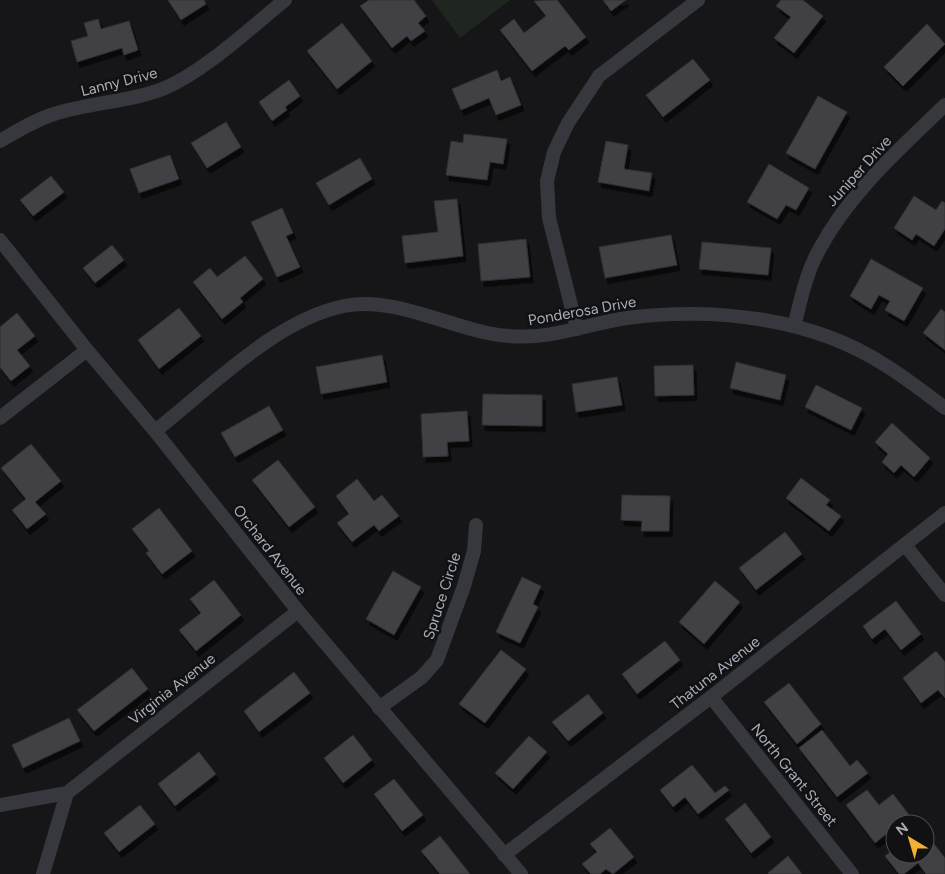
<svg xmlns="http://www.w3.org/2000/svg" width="945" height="874" viewBox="0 0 945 874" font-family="Figtree,sans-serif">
<defs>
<filter id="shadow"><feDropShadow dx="3" dy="5.5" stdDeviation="0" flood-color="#0009"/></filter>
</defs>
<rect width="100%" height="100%" fill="#161618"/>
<polygon fill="#1e261f" points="432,0 510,0 460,38"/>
<g fill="#404145" stroke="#303034" filter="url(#shadow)">
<polygon points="168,0 204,0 206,4 181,20"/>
<polygon points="369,0 414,0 426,16 418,23 425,31 411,41 407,36 392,48 360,6"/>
<polygon points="557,0 586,37 569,50 565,46 532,71 500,30 514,19 524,33 546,16 534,1"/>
<polygon points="603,0 626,0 611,11"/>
<polygon points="781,0 803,0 823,16 794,53 774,38 791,17 776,6"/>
<polygon points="98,19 101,29 129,21 138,50 124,55 122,48 77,62 71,41 88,36 84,23"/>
<polygon points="342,23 372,61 337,89 307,51"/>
<polygon points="927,24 945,44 903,86 884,67"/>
<polygon points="693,59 710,80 663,117 646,95"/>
<polygon points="497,70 501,81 510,77 521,105 496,115 489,98 461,110 452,89"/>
<polygon points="289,80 300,96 285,107 287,110 272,121 259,102"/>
<polygon points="818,96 847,112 815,169 786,153"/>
<polygon points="226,122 241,147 207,168 191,143"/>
<polygon points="464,134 507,139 503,164 490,162 487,180 446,175 451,141 463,143"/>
<polygon points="606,141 628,145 624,169 652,173 649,191 598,182"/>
<polygon points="170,155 179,179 139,193 130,169"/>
<polygon points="360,158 372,179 329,205 316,183"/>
<polygon points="769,164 809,188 796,210 786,205 777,219 747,202"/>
<polygon points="51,176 64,192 33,216 20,200"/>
<polygon points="914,196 936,210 942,201 945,203 945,229 934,246 916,234 912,240 894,228"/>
<polygon points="457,199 463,256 405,263 402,236 438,232 434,201"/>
<polygon points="282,208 293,233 286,236 300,267 277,277 251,222"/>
<polygon points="671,235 677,265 605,278 599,247"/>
<polygon points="526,239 530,277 481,281 478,244"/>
<polygon points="702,242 771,248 768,275 699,269"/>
<polygon points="112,245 124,260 95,283 83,268"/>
<polygon points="245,256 263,279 240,298 243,302 222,319 193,282 210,268 217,277"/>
<polygon points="871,259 923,288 904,321 885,310 890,301 879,295 871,309 850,296"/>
<polygon points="179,308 201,336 159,369 138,340"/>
<polygon points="941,309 945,312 945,350 923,333"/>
<polygon points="17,313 35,336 17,350 30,366 11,381 0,367 0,327"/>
<polygon points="382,355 387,382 321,394 316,367"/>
<polygon points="736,362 786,375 780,400 730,388"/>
<polygon points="693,365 694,395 655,396 654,366"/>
<polygon points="617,377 622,405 576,412 572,384"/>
<polygon points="816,385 862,408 851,430 805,407"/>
<polygon points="483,394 542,395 542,426 482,425"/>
<polygon points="269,406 283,430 235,457 221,433"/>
<polygon points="467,411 469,441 447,442 448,456 423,457 421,414"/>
<polygon points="892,423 930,458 914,477 901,465 894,473 882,462 888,454 875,442"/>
<polygon points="31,444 61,481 35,502 46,514 27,529 12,510 26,499 1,468"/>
<polygon points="278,460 315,507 289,527 252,480"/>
<polygon points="801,478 830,500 826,505 841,516 829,531 786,498"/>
<polygon points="357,479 374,501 382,495 399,516 379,531 374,525 352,542 337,523 349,514 336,496"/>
<polygon points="622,495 670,496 669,531 641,531 642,521 621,520"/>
<polygon points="159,508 192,551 162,574 146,553 149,551 132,529"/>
<polygon points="785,532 802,554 756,590 739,568"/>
<polygon points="393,571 421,587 394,635 366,619"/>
<polygon points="522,577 541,586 533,604 538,607 520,643 496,632"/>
<polygon points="214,580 241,615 196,651 179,630 201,613 190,599"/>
<polygon points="715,581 740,602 704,644 679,622"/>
<polygon points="896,601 921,634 901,650 885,629 872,639 863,626"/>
<polygon points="665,641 680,660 637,694 622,674"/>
<polygon points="501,650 526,669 485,723 459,704"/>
<polygon points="936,651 945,662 945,698 938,690 921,703 903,678"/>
<polygon points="132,668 148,689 94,731 77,710"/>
<polygon points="294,672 310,693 259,732 244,711"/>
<polygon points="789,683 821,724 797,744 764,702"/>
<polygon points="588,694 603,713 568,741 552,722"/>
<polygon points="69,718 80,741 23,768 12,745"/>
<polygon points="822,730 850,766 857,760 868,773 837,797 799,748"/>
<polygon points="353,735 372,760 343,783 324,758"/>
<polygon points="529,736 547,752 513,789 495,773"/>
<polygon points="199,752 216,774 175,806 158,784"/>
<polygon points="692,765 715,793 725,786 729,790 698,814 685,797 673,807 660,790"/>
<polygon points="394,779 423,815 402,831 374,794"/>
<polygon points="867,790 879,805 893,794 910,816 899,824 895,824 895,827 875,843 846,805"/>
<polygon points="745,803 771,837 751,853 725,819"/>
<polygon points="140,805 155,824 119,852 104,833"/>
<polygon points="610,828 634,857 613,874 606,869 600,874 591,874 582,864 597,852 590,844"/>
<polygon points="925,832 945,858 945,874 926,874 918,863 904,874 899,874 885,856 895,848 895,854 925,854"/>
<polygon points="440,836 470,874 440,874 421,851"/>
<polygon points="788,856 802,874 769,874 768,873"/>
</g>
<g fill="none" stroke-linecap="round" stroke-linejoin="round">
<g stroke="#37383d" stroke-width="14">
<path d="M0,141C17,131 35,120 54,114C91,102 130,102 165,88C205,71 250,28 285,0"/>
<polyline points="0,240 87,350 155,431 298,611 521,874"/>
<path d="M794,326C801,300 806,273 819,250C849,193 900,149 945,105"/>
<polyline points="577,329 549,218 547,181 554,152 568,123 599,76 698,0"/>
<polyline points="0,418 87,350"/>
<path d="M155,431C210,388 275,320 344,306C398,295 455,332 509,336C552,340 585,324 627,318C713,307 811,317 885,365C906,378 925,393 945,408"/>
<polyline points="905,545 945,595"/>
<polyline points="711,697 852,874"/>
<polyline points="379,708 422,677 437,660 464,586 474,551 476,525"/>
<polyline points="0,805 67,793 298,611"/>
<polyline points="504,855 711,697 945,513"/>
<polyline points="43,874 67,793"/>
</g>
</g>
<g text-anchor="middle" stroke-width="5" stroke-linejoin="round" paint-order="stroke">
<g font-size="15" fill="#a8adb8" stroke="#111113">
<text transform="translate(119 82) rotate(-14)" y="5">Lanny Drive</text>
<text transform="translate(859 171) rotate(-48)" y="5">Juniper Drive</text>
<text transform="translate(582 311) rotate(-10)" y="5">Ponderosa Drive</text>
<text transform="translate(270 550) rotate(52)" y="5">Orchard Avenue</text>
<text transform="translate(442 596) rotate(-72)" y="5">Spruce Circle</text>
<text transform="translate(715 673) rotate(-38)" y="5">Thatuna Avenue</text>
<text transform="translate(172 689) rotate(-38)" y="5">Virginia Avenue</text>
<text transform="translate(794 775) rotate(51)" y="5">North Grant Street</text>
</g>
</g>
<g transform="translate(910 839) rotate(322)"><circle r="24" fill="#111113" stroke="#4d4f55"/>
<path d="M0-4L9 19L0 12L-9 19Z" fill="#f2b134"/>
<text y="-8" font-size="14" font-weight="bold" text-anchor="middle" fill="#a8adb8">N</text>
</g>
</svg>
